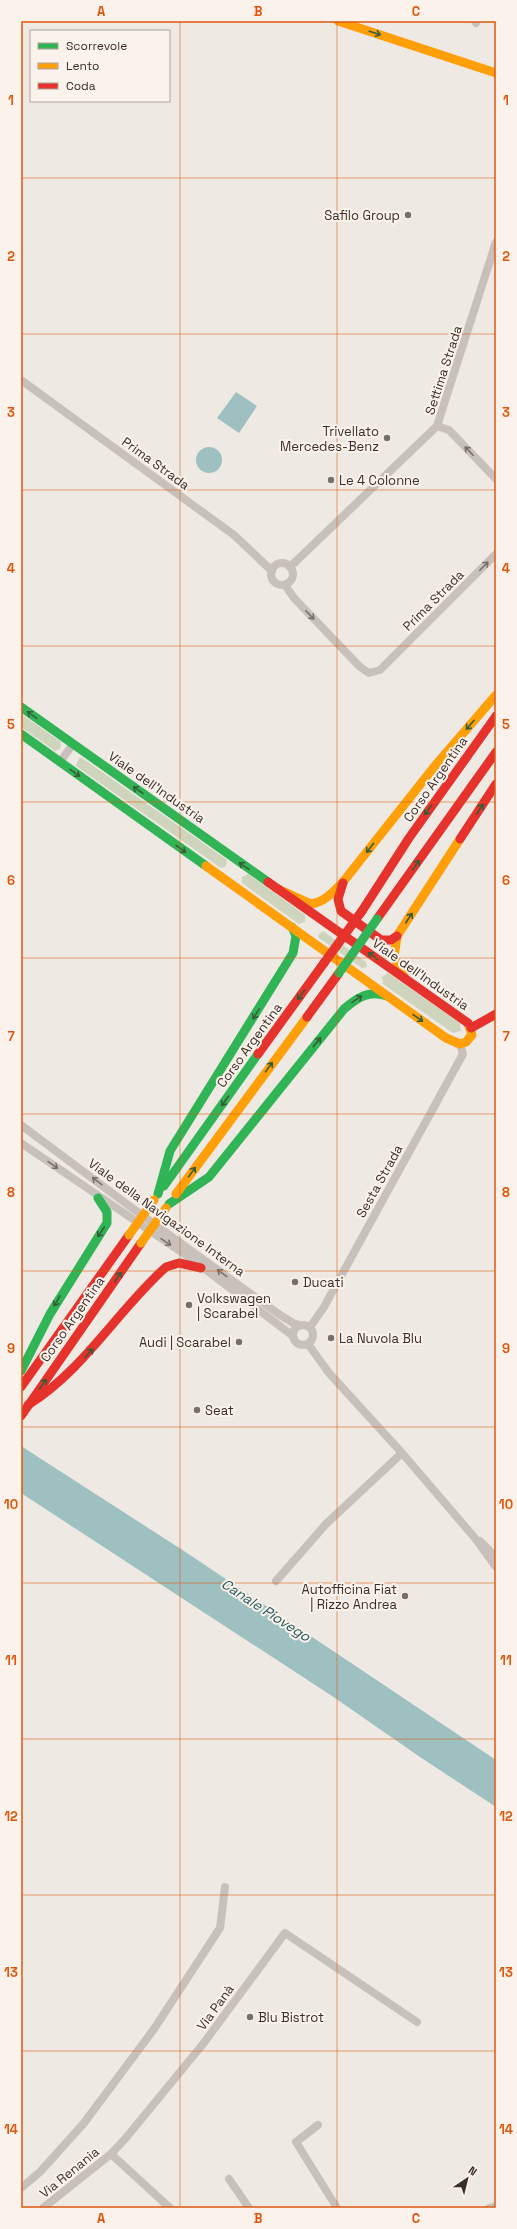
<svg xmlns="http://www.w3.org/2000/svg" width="517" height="2229" viewBox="0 0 517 2229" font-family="'Space Grotesk',sans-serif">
<rect width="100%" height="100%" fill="#eee9e3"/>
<g fill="#cfd4bc">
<polygon points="21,714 61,742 60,749 55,751 21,727"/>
<polygon points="79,758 82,758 227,860 226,866 221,868 76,766"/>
<polygon points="248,874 305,915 305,922 299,924 242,883 242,877"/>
<polygon points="323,931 366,962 367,967 362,968 319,938 318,935"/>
<polygon points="388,973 460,1023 461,1031 453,1033 383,984 382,977"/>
</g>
<g fill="#9ec0c1">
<polygon points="236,392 257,406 239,433 217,418"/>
<circle cx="209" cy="460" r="13"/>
<polygon points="21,1446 184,1551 496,1760 496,1807 420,1757 335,1698 21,1493"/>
</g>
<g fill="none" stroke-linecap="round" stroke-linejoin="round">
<g stroke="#c8c1bb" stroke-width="8">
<polyline points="475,21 476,23"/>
<polyline points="21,380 234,535 272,571"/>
<polyline points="437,426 449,430 496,479"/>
<circle cx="282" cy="574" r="11"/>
<polyline points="290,567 437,426 496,242"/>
<polyline points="285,585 294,598 360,667 369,673 380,670 496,554"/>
<polyline points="60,762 73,744"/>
<polyline points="21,1125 128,1205 280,1315 293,1323 300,1325"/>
<polyline points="21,1143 193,1260 293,1336"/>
<circle cx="303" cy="1335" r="10"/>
<polyline points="310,1327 324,1307 463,1054 460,1044"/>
<polyline points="308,1344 329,1373 402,1453 474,1537 496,1567"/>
<polyline points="480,1541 496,1557"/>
<polyline points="276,1581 326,1524 402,1453"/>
<polyline points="318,2125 296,2142 337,2208"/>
<polyline points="111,2154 170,2208"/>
<polyline points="229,2179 249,2208"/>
<polyline points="21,2188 40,2172 84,2123 154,2029 220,1928 225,1887"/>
<polyline points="43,2208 111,2154 125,2139 203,2044 285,1933 417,2022"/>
<polyline points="489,2208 496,2206"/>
</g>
<g stroke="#30b455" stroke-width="9">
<polyline points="21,707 268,882"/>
<polyline points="21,734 206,866"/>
<polyline points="164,1186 258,1054"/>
<polyline points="158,1194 170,1151 293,953 296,936 292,927"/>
<path d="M169,1204L209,1177L344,1009C358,997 369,990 387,996"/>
<polyline points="21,1371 50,1314 107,1223 107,1212 98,1198"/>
</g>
<g stroke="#ff9f0a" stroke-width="9">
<polyline points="338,21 496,73"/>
<polyline points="206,866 446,1038 460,1044 466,1042 472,1035 468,1023"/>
<path d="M276,888L311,904C325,902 334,891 343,882L434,767L496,695"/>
<polyline points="405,978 394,957 397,936 460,839"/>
<polyline points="176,1194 307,1017"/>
</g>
<g stroke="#e5322d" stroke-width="9">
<polyline points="460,839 496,784"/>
<polyline points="268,882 468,1023"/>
<polyline points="343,883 338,899 341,911 381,940 391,940 397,936"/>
<polyline points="362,911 409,838 496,716"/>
<polyline points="377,919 496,752"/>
<polyline points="307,1017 339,973"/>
<polyline points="471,1028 496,1014"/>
<polyline points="258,1054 324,963"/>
<polyline points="21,1387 129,1235"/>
<path d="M28,1405C85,1369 117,1311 166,1267L179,1263L201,1268"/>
<polyline points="21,1416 141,1243"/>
</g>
<polyline stroke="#30b455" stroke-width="9" points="339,973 377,919"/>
<g stroke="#ff9f0a" stroke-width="9">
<polyline points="129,1235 154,1200"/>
<polyline points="141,1243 166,1208"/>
</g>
<polyline stroke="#e5322d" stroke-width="9" points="324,963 362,911"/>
</g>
<defs><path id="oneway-shaft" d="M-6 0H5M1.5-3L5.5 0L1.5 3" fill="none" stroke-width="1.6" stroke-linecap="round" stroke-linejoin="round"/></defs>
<g stroke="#365d38">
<use href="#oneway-shaft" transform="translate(375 33) rotate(18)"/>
<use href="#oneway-shaft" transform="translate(32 715) rotate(-145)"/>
<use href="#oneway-shaft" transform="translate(470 725) rotate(131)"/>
<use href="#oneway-shaft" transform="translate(75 773) rotate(36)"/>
<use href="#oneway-shaft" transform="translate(138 790) rotate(-145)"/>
<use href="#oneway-shaft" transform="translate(480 809) rotate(-57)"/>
<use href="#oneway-shaft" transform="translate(428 810) rotate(125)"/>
<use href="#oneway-shaft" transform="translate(370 848) rotate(128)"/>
<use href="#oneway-shaft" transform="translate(181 849) rotate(36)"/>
<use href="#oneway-shaft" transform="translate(416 865) rotate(-55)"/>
<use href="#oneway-shaft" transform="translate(244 866) rotate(-145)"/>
<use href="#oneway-shaft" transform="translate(409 918) rotate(-57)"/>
<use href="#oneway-shaft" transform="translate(373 956) rotate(-145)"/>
<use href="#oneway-shaft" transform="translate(301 995) rotate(126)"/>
<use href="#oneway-shaft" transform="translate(357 999) rotate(-34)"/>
<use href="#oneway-shaft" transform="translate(256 1014) rotate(122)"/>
<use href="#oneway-shaft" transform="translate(418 1018) rotate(35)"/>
<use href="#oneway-shaft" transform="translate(317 1042) rotate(-51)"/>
<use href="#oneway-shaft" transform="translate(269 1067) rotate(-54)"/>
<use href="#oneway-shaft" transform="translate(225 1101) rotate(126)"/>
<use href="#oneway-shaft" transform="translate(192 1172) rotate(-54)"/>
<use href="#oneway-shaft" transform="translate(101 1232) rotate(123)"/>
<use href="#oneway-shaft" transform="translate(118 1277) rotate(-55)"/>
<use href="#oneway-shaft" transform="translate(57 1301) rotate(121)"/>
<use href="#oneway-shaft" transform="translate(89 1353) rotate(-48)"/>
<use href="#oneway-shaft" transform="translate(43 1384) rotate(-55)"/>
</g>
<g stroke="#79706b">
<use href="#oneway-shaft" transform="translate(469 451) rotate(-134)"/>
<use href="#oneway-shaft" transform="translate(484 566) rotate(-45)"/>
<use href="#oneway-shaft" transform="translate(310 615) rotate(46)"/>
<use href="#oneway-shaft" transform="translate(53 1165) rotate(35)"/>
<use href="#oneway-shaft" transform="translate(97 1181) rotate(-142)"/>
<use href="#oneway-shaft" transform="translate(166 1242) rotate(34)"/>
<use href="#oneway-shaft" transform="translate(222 1273) rotate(-144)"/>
</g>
<path fill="none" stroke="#df570d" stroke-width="1" stroke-opacity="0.55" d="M180,21V2208M337,21V2208M21,178H496M21,334H496M21,490H496M21,646H496M21,802H496M21,958H496M21,1114H496M21,1271H496M21,1427H496M21,1583H496M21,1739H496M21,1895H496M21,2051H496"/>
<g fill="#786f6a" stroke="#fbf3eb" stroke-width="1.5">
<circle cx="408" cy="215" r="4"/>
<circle cx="387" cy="438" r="4"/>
<circle cx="331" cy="480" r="4"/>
<circle cx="295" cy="1282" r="4"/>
<circle cx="189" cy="1305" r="4"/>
<circle cx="331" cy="1338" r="4"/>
<circle cx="239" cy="1342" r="4"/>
<circle cx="197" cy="1410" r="4"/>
<circle cx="405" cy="1596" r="4"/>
<circle cx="250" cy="2017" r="4"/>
</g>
<g text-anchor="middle" stroke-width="4" stroke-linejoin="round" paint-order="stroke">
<g font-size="13" fill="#392e29" stroke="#fbf3eb" text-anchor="start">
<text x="400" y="220" text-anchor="end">Safilo Group</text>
<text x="379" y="436" text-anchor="end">Trivellato<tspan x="379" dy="15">Mercedes-Benz</tspan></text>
<text x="339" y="485">Le 4 Colonne</text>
<text x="303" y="1287">Ducati</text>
<text x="197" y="1303">Volkswagen<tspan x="197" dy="15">| Scarabel</tspan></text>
<text x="339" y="1343">La Nuvola Blu</text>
<text x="231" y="1347" text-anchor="end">Audi | Scarabel</text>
<text x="205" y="1415">Seat</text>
<text x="397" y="1594" text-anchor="end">Autofficina Fiat<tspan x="397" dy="15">| Rizzo Andrea</tspan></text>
<text x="258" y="2022">Blu Bistrot</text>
</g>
<g font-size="13" fill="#392e29" stroke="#fbf3eb">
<text transform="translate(443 370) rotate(-72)" y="5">Settima Strada</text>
<text transform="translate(156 463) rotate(36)" y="5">Prima Strada</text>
<text transform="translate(433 600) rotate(-45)" y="5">Prima Strada</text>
<text transform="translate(435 779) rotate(-55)" y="5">Corso Argentina</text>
<text transform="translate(157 787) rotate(35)" y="5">Viale dell'Industria</text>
<text transform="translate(421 974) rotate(35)" y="5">Viale dell'Industria</text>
<text transform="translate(249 1045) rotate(-54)" y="5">Corso Argentina</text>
<text transform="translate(379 1181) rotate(-61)" y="5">Sesta Strada</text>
<text transform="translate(167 1217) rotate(36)" y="5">Viale della Navigazione Interna</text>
<text transform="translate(72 1319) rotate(-55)" y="5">Corso Argentina</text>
<text transform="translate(215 2007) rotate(-54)" y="5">Via Panà</text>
<text transform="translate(69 2172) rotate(-39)" y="5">Via Renania</text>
</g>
<g font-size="14" font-style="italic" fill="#1d585d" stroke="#fbf3eb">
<text transform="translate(266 1610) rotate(33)" y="5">Canale Piovego</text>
</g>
</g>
<rect width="517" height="2229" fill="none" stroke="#fbf3eb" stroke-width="44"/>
<rect x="30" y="30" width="140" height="72" fill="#fbf3eb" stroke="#ada49d"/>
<rect x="38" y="43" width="20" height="6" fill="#30b455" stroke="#ada49d"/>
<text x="66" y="50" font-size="12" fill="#392e29">Scorrevole</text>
<rect x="38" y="63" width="20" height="6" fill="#ff9f0a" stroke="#ada49d"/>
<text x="66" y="70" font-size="12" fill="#392e29">Lento</text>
<rect x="38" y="83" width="20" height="6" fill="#e5322d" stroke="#ada49d"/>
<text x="66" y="90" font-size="12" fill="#392e29">Coda</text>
<g transform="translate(467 2179) rotate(35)" stroke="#fbf3eb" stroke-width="3" paint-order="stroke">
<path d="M0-3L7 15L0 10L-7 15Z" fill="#392e29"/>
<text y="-6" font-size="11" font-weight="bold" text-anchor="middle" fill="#392e29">N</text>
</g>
<rect x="22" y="22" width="473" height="2185" fill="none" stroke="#df570d" stroke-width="1.5"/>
<g font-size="13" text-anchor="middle" font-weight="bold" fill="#df570d">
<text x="101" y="16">A</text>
<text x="258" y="16">B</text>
<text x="416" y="16">C</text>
<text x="11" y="105">1</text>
<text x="506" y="105">1</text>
<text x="11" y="261">2</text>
<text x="506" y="261">2</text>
<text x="11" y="417">3</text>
<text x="506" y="417">3</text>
<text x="11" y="573">4</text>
<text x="506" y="573">4</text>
<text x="11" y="729">5</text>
<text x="506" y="729">5</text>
<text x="11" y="885">6</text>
<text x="506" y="885">6</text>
<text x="11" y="1041">7</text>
<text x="506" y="1041">7</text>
<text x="11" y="1197">8</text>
<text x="506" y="1197">8</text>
<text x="11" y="1353">9</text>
<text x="506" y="1353">9</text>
<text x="11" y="1509">10</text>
<text x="506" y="1509">10</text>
<text x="11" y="1665">11</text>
<text x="506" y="1665">11</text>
<text x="11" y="1821">12</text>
<text x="506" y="1821">12</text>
<text x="11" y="1977">13</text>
<text x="506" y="1977">13</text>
<text x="11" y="2134">14</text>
<text x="506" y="2134">14</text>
<text x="101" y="2223">A</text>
<text x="258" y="2223">B</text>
<text x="416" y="2223">C</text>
</g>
</svg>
